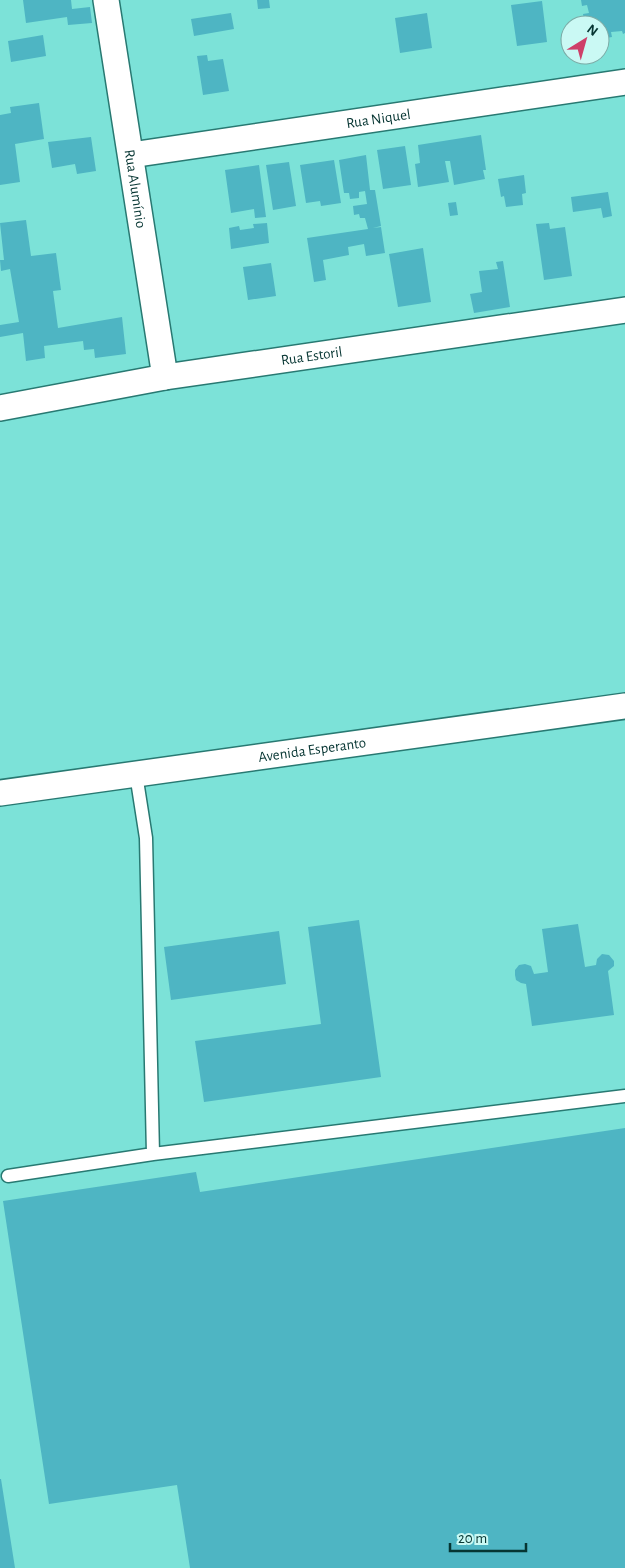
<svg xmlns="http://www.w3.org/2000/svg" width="625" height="1568" viewBox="0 0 625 1568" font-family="'Alegreya Sans',sans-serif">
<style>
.building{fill:#4eb5c3}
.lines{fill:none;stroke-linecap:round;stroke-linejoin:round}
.lane-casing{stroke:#287972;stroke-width:15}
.street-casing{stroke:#287972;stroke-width:28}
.lane{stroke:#fff;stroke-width:12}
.street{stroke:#fff;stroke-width:25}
.labels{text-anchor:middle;stroke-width:5;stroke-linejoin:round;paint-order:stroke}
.street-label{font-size:15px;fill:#063532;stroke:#caf9f4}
</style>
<rect width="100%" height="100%" fill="#7ce2d8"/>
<path class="building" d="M23,0H71L72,9L90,7L92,23L68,25L67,17L26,23Z
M257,0H269L270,8L258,9Z
M581,0H625V33L623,34L622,31L611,32L612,37L600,39V25H585L583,14L589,13L587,5L582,6Z
M542,1L547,42L517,46L511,5Z
M231,13L234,29L194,36L191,19Z
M427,13L432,48L400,53L395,18Z
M43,35L46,56L11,62L8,41Z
M207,55L208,61L223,59L229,91L203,95L197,56Z
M39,103L44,139L15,144L20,182L0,185V115L11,113L10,107Z
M481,135L486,170H483L485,179L454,185L450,161H445L449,182L418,187L415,164L420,163L418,145Z
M91,137L96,171L77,174L75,164L52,168L48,142Z
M405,146L411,185L383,189L377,150Z
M366,155L370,190H375L381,226L373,228L381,227L385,253L366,256L364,244L348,247L349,255L323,260L326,280L314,282L307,238L368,229L365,218H360L359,214L354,215L353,206L367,204L365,191L359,192V198L350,199L349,193H344L339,160Z
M334,160L341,203L321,206L320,201L306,203L300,165Z
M289,162L296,206L273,210L266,165Z
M259,165L266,217L255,218L254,209L231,213L225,170Z
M524,175L526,193L522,194L523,205L506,207L504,196L501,197L498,179Z
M608,192L612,216L603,218L601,208L573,212L571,197Z
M456,202L458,215L450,216L448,203Z
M26,220L31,256L56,253L61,290L53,291L58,328L122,317L126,354L95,358L94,349L84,350L83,341L44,346L45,358L26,361L23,333L0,337V325L19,322L10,269L1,271L0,260H4L0,223Z
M267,223L269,243L231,249L229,228L239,226L240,230L254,228L253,224Z
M549,223L550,229L565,227L572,276L544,280L536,224Z
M423,248L431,302L398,307L389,254Z
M503,261L510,307L474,313L470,294L482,292L479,271L498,269L496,262Z
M271,263L276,296L248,300L243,267Z
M359,920L381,1077L204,1102L195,1041L321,1024L308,927Z
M578,924L585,967L596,965L597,959L602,954L609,955L614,961V966L608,971L614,1015L532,1026L526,984L521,983L516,980L515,975V970L519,965L525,964L531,966L534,974L548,972L542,929Z
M279,931L286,984L171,1000L164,947Z
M625,1128V1568H190L177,1485L49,1504L3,1201L196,1172L200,1192Z
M0,1479H1L15,1568H0Z"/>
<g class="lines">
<defs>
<path id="lane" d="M136,774L146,838L153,1154
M8,1176L153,1154L625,1096"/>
<g id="street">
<path id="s1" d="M106,0L165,377"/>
<path id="s2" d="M131,155L625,82"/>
<path id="s3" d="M0,408L165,377L625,310"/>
<path id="s4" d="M0,793L625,706"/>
</g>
</defs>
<use href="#lane" class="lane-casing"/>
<use href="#street" class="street-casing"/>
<use href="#lane" class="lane"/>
<use href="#street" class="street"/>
</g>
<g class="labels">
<g class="street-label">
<text dy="5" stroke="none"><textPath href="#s2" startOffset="250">Rua Niquel</textPath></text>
<text dy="5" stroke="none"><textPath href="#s1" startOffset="191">Rua Alumínio</textPath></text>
<text dy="5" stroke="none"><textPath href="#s3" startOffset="316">Rua Estoril</textPath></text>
<text dy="5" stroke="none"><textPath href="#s4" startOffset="315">Avenida Esperanto</textPath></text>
</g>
</g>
<g transform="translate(585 40) rotate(37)"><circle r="24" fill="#caf9f4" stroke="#7caba6"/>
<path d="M0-4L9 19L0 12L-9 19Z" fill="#ce3f69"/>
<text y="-8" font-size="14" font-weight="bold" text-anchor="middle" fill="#063532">N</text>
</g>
<path d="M450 1543v8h76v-8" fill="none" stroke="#063532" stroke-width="2.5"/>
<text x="458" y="1543" font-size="15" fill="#063532" stroke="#caf9f4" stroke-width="4" paint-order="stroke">20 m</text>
</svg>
